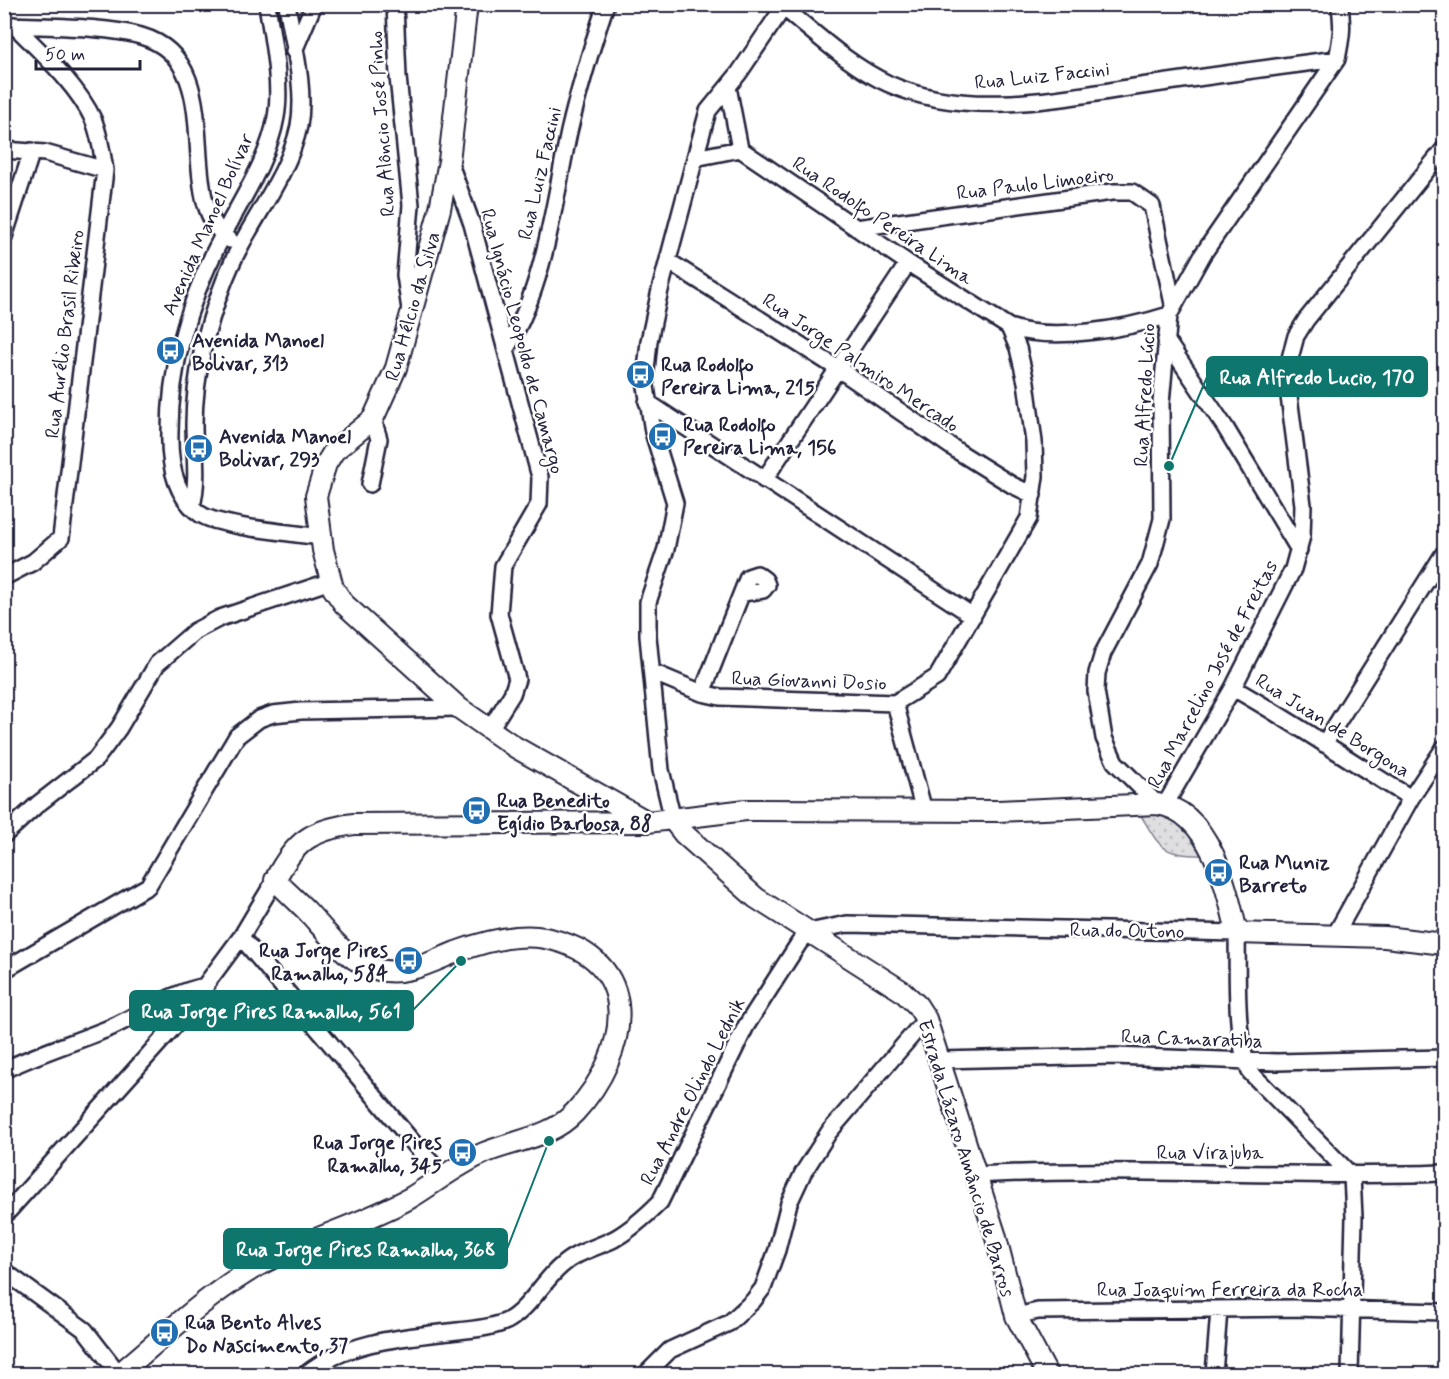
<svg xmlns="http://www.w3.org/2000/svg" width="1449" height="1379" viewBox="0 0 1449 1379" font-family="Mynerve,sans-serif">
<style>
.park{fill:url(#park-dots);stroke:#80808e;stroke-width:1.5}
.lines{fill:none;stroke-linecap:round;stroke-linejoin:round}
.minor-casing{stroke:#22223b;stroke-width:20}
.tertiary-casing{stroke:#22223b;stroke-width:24}
.minor{stroke:#fff;stroke-width:15}
.tertiary{stroke:#fff;stroke-width:20}
.labels{text-anchor:middle;stroke-width:5;stroke-linejoin:round;paint-order:stroke}
.street-label{font-size:20px;fill:#22223b;stroke:#fff}
.poi-label{font-size:20px;font-weight:bold;fill:#22223b;stroke:#fff;text-anchor:start}
.leader{fill:none;stroke:#0f766e;stroke-width:2}
.callout-dot{fill:#0f766e;stroke:#fff;stroke-width:2}
.callout{fill:#0f766e;stroke:#0f766e;stroke-width:2}
.callout-label{font-size:21px;text-anchor:middle;font-weight:bold;fill:#fff}
</style>
<defs>
<pattern id="park-dots" width="8" height="8" patternUnits="userSpaceOnUse" patternTransform="scale(1.5)"><rect width="8" height="8" fill="#dfdfe2"/><path d="M2 2h.1M6 6h.1" fill="none" stroke="#bfbfc3" stroke-width="1.8" stroke-linecap="round"/></pattern>
</defs>
<rect width="100%" height="100%" fill="#fff"/>
<filter id="ink" filterUnits="userSpaceOnUse"><feTurbulence type="fractalNoise" baseFrequency=".0167" numOctaves="2"/><feDisplacementMap in="SourceGraphic" scale="12" xChannelSelector="R" yChannelSelector="G"/><feConvolveMatrix kernelMatrix="1 2 1 2 8 2 1 2 1" color-interpolation-filters="sRGB"/></filter>
<g filter="url(#ink)">
<path class="park" d="M1138,811C1168,811 1190,829 1201,855C1157,855 1159,843 1138,811Z"/>
<g class="lines">
<defs>
<path id="minor" d="M267,4C272,38 282,84 276,117C269,159 241,200 222,237C189,299 170,362 170,432C169,462 174,495 200,514C219,527 294,533 320,537
M395,4L398,77L411,205L405,275L410,310
M779,4C813,31 849,66 889,84C970,120 1064,97 1148,85C1211,76 1274,67 1337,59
M10,25C48,27 105,26 141,36C234,63 169,200 230,240
M294,51L314,4
M728,87L740,149
M4,150L45,153L105,170
M695,158L708,111L739,73L783,8
M449,161L472,224L540,477L539,504L503,566L499,614L517,679L512,694L490,729
M856,228L1112,192H1132L1152,206L1173,304
M4,237L32,151
M668,261L837,368L959,452L1012,485L1033,495
M1009,327C1052,342 1126,329 1169,315
M1166,340L1225,427L1299,550
M507,347C545,286 554,202 569,132C579,89 592,46 606,4
M647,402L973,616
M764,480L908,263
M370,484L379,439L373,419
M192,506C199,478 194,452 194,424C194,400 198,372 203,348C212,313 224,276 241,245C261,207 290,169 299,126C306,88 293,43 287,4
M4,577L33,562L61,538L105,170C102,153 100,135 93,119C76,83 41,53 14,25
M652,672L702,693L720,697L895,703L924,811
M1233,688C1294,722 1351,762 1411,798
M702,693L748,577L757,574L765,580L767,585L763,590L743,593
M1324,744L1444,553
M1157,804L1115,762L1104,738L1096,691L1097,673L1103,653L1150,564L1162,519L1161,403L1169,315L1203,254L1337,59C1341,40 1344,23 1339,4
M1165,805L1233,688L1293,569L1302,536L1303,505L1286,373L1296,336L1306,320L1444,149
M673,820L661,770L648,636V602L666,549L675,503L653,432L645,380L649,341L660,290L695,158L740,149L908,263L1009,327L1018,348L1026,382L1034,442L1035,476L1029,518L937,677L895,703
M4,835L38,804L96,759L119,728L157,664L195,631L220,618L331,581
M1335,935L1411,798L1444,748
M241,937L421,1152L444,1176
M4,970L148,886L237,736L259,719L273,714L301,711L459,708
M939,1060L1114,1056L1277,1062L1444,1058
M4,1070C39,1053 76,1042 112,1027C142,1013 173,992 206,986
M976,1175C1132,1166 1289,1179 1444,1173
M4,1216L178,1022L241,937L275,880
M4,1271L85,1330L119,1374
M1016,1316L1038,1311L1294,1308L1444,1312
M306,1374C348,1340 406,1337 458,1331C474,1329 492,1328 507,1321C528,1310 543,1281 561,1266C576,1252 596,1248 614,1239C632,1229 646,1216 660,1202L746,1026L799,943L809,932L847,924L1237,933C1238,970 1234,1039 1250,1072L1352,1176L1354,1217L1350,1374
M646,1374L670,1350L729,1323L753,1301L763,1288L777,1250L789,1203L803,1173L829,1132L926,1019
M1214,1374L1219,1310"/>
<path id="tertiary" d="M467,4L449,161L440,209L396,368L373,419L334,451L326,464L316,496L323,550L333,588L344,604L459,708L515,747L646,821
M673,820L684,834L756,898L902,991L917,1005L926,1019L995,1234L1016,1316L1047,1374
M119,1374C166,1335 218,1284 273,1258C317,1236 367,1222 410,1198C435,1183 458,1164 484,1153C515,1140 551,1138 575,1112C630,1053 646,958 545,938C517,933 483,942 456,952C431,962 407,976 379,970C346,962 328,933 306,910C296,900 285,890 275,880C295,841 311,830 354,824L647,822L746,810L998,811L1157,804C1210,810 1228,891 1237,933L1385,937L1444,944"/>
</defs>
<use href="#minor" class="minor-casing"/>
<use href="#tertiary" class="tertiary-casing"/>
<use href="#minor" class="minor"/>
<use href="#tertiary" class="tertiary"/>
</g>
</g>
<defs>
<symbol id="bus-disc" viewBox="-11 -11 22 22"><circle r="9.5" fill="#1f6fb2" stroke="#fff"/><path d="M-5-6H5V4H4V6H2V4H-2V6H-4V4H-5ZM-3.5-4V0h7V-4ZM-3.5 1.2v1.5H-2V1.2ZM2 1.2v1.5H3.5V1.2Z" fill="#fff"/></symbol>
</defs>
<g fill-rule="evenodd">
<use href="#bus-disc" x="154" y="334" width="33" height="33"/>
<use href="#bus-disc" x="624" y="358" width="33" height="33"/>
<use href="#bus-disc" x="646" y="420" width="33" height="33"/>
<use href="#bus-disc" x="182" y="432" width="33" height="33"/>
<use href="#bus-disc" x="460" y="794" width="33" height="33"/>
<use href="#bus-disc" x="1202" y="856" width="33" height="33"/>
<use href="#bus-disc" x="392" y="944" width="33" height="33"/>
<use href="#bus-disc" x="446" y="1136" width="33" height="33"/>
<use href="#bus-disc" x="148" y="1316" width="33" height="33"/>
</g>
<g class="labels">
<g class="street-label">
<text transform="translate(1042 75) rotate(-6)" y="7">Rua Luiz Faccini</text>
<text transform="translate(381 124) rotate(-94)" y="7">Rua Alôncio José Pinho</text>
<text transform="translate(539 173) rotate(-77)" y="7">Rua Luiz Faccini</text>
<text transform="translate(1035 183) rotate(-7)" y="7">Rua Paulo Limoeiro</text>
<text transform="translate(883 220) rotate(34)" y="7">Rua Rodolfo Pereira Lima</text>
<text transform="translate(207 224) rotate(-66)" y="7">Avenida Manoel Bolívar</text>
<text transform="translate(412 306) rotate(-74)" y="7">Rua Hélcio da Silva</text>
<text transform="translate(64 334) rotate(-83)" y="7">Rua Aurélio Brasil Ribeiro</text>
<text transform="translate(523 341) rotate(75)" y="7">Rua Ignácio Leopoldo de Camargo</text>
<text transform="translate(861 362) rotate(34)" y="7">Rua Jorge Palmiro Mercado</text>
<text transform="translate(1144 395) rotate(-87)" y="7">Rua Alfredo Lúcio</text>
<text transform="translate(1212 674) rotate(-62)" y="7">Rua Marcelino José de Freitas</text>
<text transform="translate(809 680) rotate(2)" y="7">Rua Giovanni Dosio</text>
<text transform="translate(1333 725) rotate(32)" y="7">Rua Juan de Borgona</text>
<text transform="translate(1127 930) rotate(1)" y="7">Rua do Outono</text>
<text transform="translate(1192 1038) rotate(2)" y="7">Rua Camaratiba</text>
<text transform="translate(692 1091) rotate(-63)" y="7">Rua Andre Olindo Lednik</text>
<text x="1210" y="1159">Rua Virajuba</text>
<text transform="translate(967 1158) rotate(73)" y="7">Estrada Lázaro Amâncio de Barros</text>
<text x="1230" y="1296">Rua Joaquim Ferreira da Rocha</text>
</g>
<g class="poi-label">
<text x="192" y="347">Avenida Manoel<tspan x="192" dy="23">Bolivar, 313</tspan></text>
<text x="661" y="371">Rua Rodolfo<tspan x="661" dy="23">Pereira Lima, 215</tspan></text>
<text x="683" y="431">Rua Rodolfo<tspan x="683" dy="23">Pereira Lima, 156</tspan></text>
<text x="219" y="443">Avenida Manoel<tspan x="219" dy="23">Bolivar, 293</tspan></text>
<text x="497" y="807">Rua Benedito<tspan x="497" dy="23">Egídio Barbosa, 88</tspan></text>
<text x="1239" y="869">Rua Muniz<tspan x="1239" dy="23">Barreto</tspan></text>
<text x="388" y="957" text-anchor="end">Rua Jorge Pires<tspan x="388" dy="23">Ramalho, 584</tspan></text>
<text x="442" y="1149" text-anchor="end">Rua Jorge Pires<tspan x="442" dy="23">Ramalho, 345</tspan></text>
<text x="185" y="1329">Rua Bento Alves<tspan x="185" dy="23">Do Nascimento, 37</tspan></text>
</g>
</g>
<path class="leader" d="M1169 466L1207 377M461 961L413 1010M549 1141L507 1249"/>
<g class="callout-dot">
<circle cx="1169" cy="466" r="6"/>
<circle cx="461" cy="961" r="6"/>
<circle cx="549" cy="1141" r="6"/>
</g>
<g class="callout">
<rect x="1207" y="357" width="220" height="39" rx="6"/>
<rect x="130" y="991" width="283" height="39" rx="6"/>
<rect x="224" y="1229" width="283" height="39" rx="6"/>
</g>
<g class="callout-label">
<text x="1317" y="384">Rua Alfredo Lucio, 170</text>
<text x="271" y="1018">Rua Jorge Pires Ramalho, 561</text>
<text x="366" y="1256">Rua Jorge Pires Ramalho, 368</text>
</g>
<rect width="1449" height="1379" fill="none" stroke="#fff" stroke-width="24"/>
<rect x="12" y="12" width="1425" height="1355" fill="none" stroke="#22223b" stroke-width="2" filter="url(#ink)"/>
<path d="M36 60v9h104v-9" fill="none" stroke="#22223b" stroke-width="3"/>
<text x="45" y="60" font-size="18" fill="#22223b" stroke="#ffffff" stroke-width="4.5" paint-order="stroke">50 m</text>
</svg>
